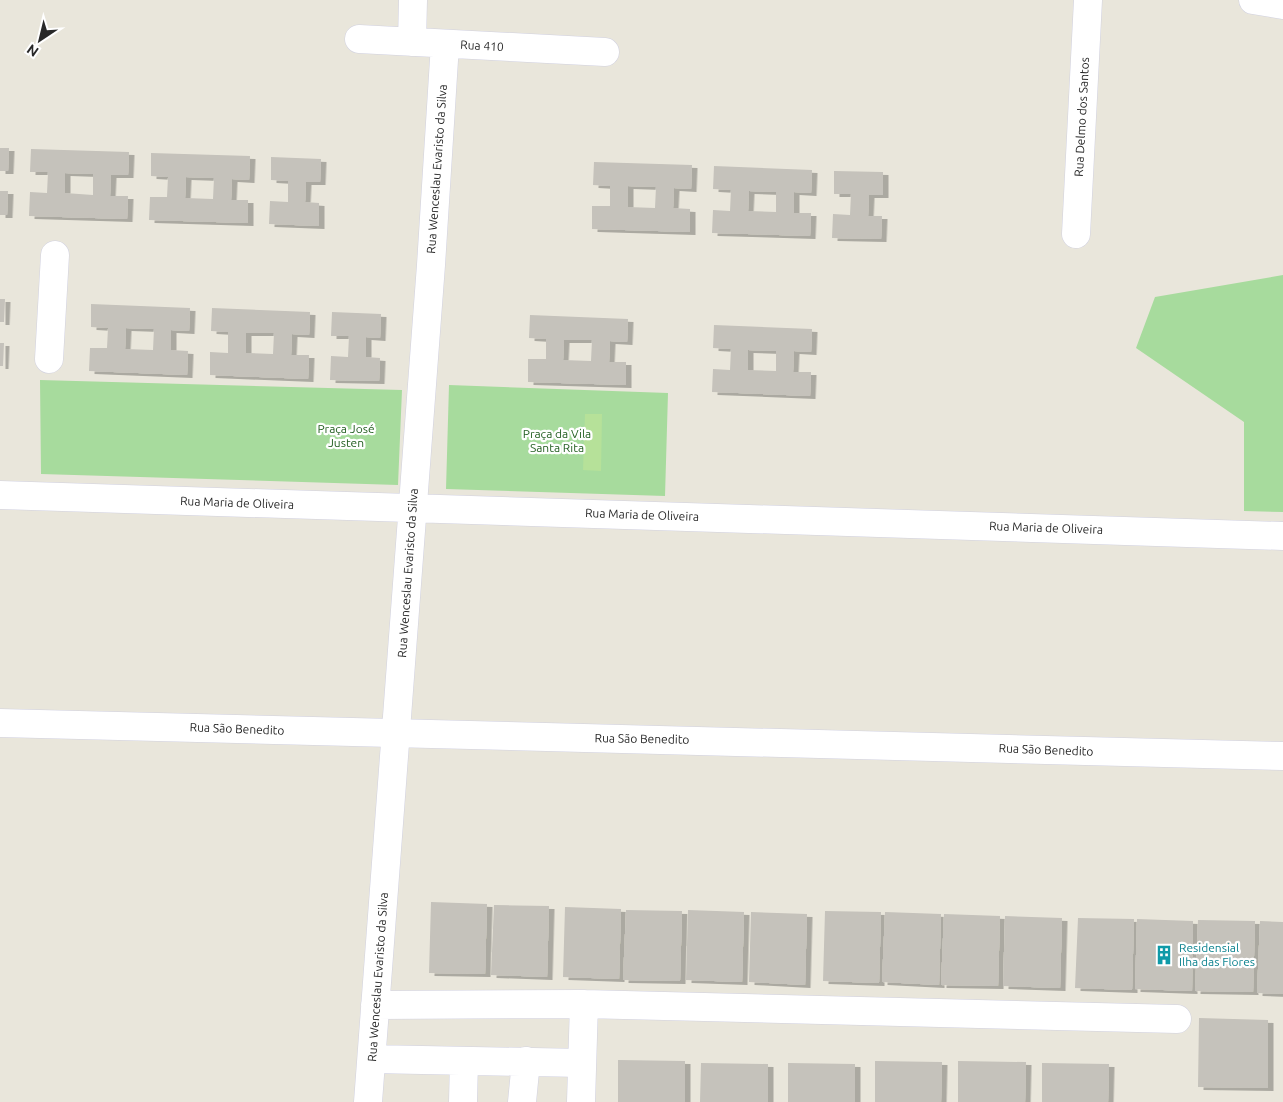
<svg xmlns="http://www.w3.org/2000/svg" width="1283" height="1102" viewBox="0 0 1283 1102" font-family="Ubuntu,sans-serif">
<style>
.green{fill:#a7db9d}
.pitch{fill:#b6e199}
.building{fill:#c5c2bb;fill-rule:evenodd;filter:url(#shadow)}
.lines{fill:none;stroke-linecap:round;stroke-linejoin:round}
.minor-casing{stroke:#d1d1e0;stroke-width:29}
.minor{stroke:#fff;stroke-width:28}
.labels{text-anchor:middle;stroke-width:4.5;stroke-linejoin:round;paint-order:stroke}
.street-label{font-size:12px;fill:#282828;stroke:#fff}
.park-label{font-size:12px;fill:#225e20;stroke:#fff}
.culture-label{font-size:12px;fill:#0d838f;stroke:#fff;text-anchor:start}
</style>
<defs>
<filter id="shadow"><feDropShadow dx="5.5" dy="3" stdDeviation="0" flood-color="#0004"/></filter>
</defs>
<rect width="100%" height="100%" fill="#e9e6db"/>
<path class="green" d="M1283,275V512L1244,511V422L1136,348L1155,297Z
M40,380L402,390L398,485L41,474Z
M449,385L668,393L665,496L446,489Z"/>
<path class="pitch" d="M585,414H602L601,471L583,470Z"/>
<path class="building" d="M0,148H9L8,171H0Z
M31,149L129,152L128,175H111L110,196H128L127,219L29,216L30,192L47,193L48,172H30ZM65,173L93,174V195L65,193Z
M151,153L250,156L249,180L232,179L231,200H248V223L149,220L150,197H167L168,177L151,176ZM186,177L214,178L213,199L185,198Z
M271,157L321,159L320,182H306L305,202L319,203V226L269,224L270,201L288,202V181L271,180Z
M594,162L692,165L691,189L674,188L673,208L690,209V232L592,229V206H610V186L593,185ZM628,186L656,187L655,208L628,207Z
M714,166L812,170L811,193L794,192V213H811L810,236L712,233L713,210L730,211L731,190L713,189ZM749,191L776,192V212L748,211Z
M834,171L883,172V195H869L868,216H882L881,239L832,238L833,214L850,215L851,194H834Z
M0,191H8L7,215H0Z
M0,299H5L4,322H0Z
M91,304L190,308L189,331L171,330V350L188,351L187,375L89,371L90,348H107L108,328L91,327ZM126,328L154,329L153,350L125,349Z
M212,308L310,312L309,335L292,334L291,355H309L308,379L210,375V352L228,353V332L211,331ZM246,333H274L273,354L246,353Z
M332,312L381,314L380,338L366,337V357L380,358L379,381L330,380L331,356L348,357L349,336H331Z
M530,315L628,319L627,342L610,341L609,362H626V385L528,382V359H546V339L529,338ZM564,340H592L591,361L563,360Z
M714,325L812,329L811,352L794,351L793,372H811L810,396L712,392L713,369L730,370L731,349L713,348ZM748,350L776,351V371L748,370Z
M0,343H4L3,366H0Z
M431,902L487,904L485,974L429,973Z
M494,905L549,906L547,977L491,975Z
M565,907L621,909L619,979L563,977Z
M626,910L682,911L680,981L623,980Z
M688,910L744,912L742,982L686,980Z
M825,911L881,912L879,983L823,981Z
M751,912L807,914L805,985L749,982Z
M885,912L941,914L939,985L882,982Z
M944,914L1000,916L998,986L941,985Z
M1005,916L1062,918L1060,988L1003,986Z
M1078,918L1134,919L1132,990L1075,988Z
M1137,919L1193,921L1192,991L1135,989Z
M1198,920L1255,921L1253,992L1195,991Z
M1260,921L1283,922V994L1257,993Z
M1199,1018L1268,1020V1088L1198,1087Z
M618,1060L685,1061V1102H618Z
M875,1061L942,1062L941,1102H875Z
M958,1061L1026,1062L1025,1102H958Z
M701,1063L768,1064V1102H700Z
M788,1063L855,1064V1102H788Z
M1042,1063L1109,1064L1108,1102H1042Z"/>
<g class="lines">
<defs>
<path id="minor" d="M1253,0L1283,5
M359,39L605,52
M412,42L413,0
M1076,234L1088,0
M49,359L55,255
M0,495L1283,536
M0,723L1283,756
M375,1005L584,1004L1177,1019
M372,1059L582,1063
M368,1102L431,265L445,44
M463,1102L464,1061
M522,1102L526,1061
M581,1102L584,1004"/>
</defs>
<use href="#minor" class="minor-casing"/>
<use href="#minor" class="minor"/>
</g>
<defs>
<symbol id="building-bare" viewBox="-9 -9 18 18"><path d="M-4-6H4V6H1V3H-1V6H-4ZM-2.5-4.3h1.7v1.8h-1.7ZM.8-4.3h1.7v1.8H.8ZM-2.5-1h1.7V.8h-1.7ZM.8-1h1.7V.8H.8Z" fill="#0f9aa8" stroke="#fff" stroke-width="2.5" paint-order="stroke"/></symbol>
</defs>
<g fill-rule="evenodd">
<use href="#building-bare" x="1150" y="941" width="28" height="28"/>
</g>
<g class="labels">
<g class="street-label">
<text transform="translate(482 46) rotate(3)" y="4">Rua 410</text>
<text transform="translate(1082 117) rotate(-87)" y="4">Rua Delmo dos Santos</text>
<text transform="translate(437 169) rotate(-86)" y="4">Rua Wenceslau Evaristo da Silva</text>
<text transform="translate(237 503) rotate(2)" y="4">Rua Maria de Oliveira</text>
<text transform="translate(642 515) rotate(2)" y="4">Rua Maria de Oliveira</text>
<text transform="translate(1046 528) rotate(2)" y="4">Rua Maria de Oliveira</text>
<text transform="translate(408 573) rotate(-86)" y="4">Rua Wenceslau Evaristo da Silva</text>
<text transform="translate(237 729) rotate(2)" y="4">Rua São Benedito</text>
<text transform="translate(642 739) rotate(1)" y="4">Rua São Benedito</text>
<text transform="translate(1046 750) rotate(2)" y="4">Rua São Benedito</text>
<text transform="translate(378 977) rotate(-86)" y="4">Rua Wenceslau Evaristo da Silva</text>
</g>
<g class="park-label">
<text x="346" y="433">Praça José<tspan x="346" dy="14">Justen</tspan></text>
<text x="557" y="438">Praça da Vila<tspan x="557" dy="14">Santa Rita</tspan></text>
</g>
<g class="culture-label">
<text x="1179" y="952">Residensial<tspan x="1179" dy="14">Ilha das Flores</tspan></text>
</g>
</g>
<g transform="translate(40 40) rotate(215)" stroke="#ffffff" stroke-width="4" paint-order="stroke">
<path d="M0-4L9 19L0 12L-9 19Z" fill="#282828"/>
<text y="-8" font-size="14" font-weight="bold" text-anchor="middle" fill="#282828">N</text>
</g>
</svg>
